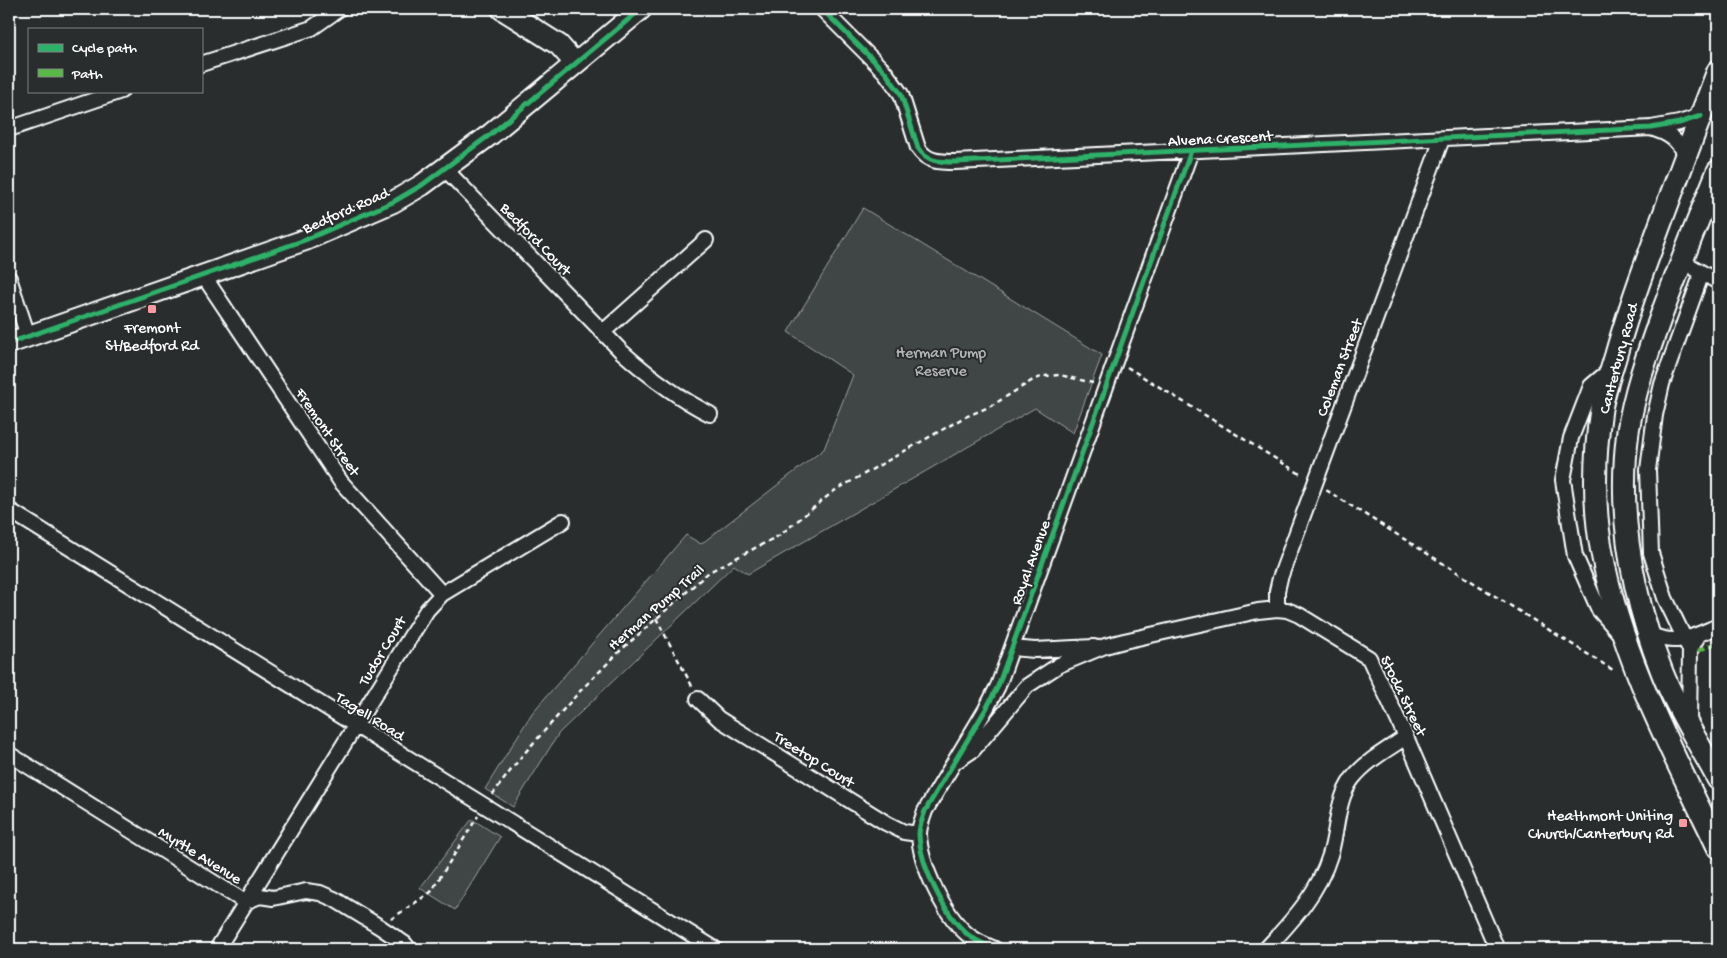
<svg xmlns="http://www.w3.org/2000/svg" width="1727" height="958" viewBox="0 0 1727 958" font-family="'Gochi Hand',sans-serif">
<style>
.green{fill:#414445;stroke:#a0a2a2}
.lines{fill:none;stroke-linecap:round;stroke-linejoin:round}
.street-casing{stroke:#fff;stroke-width:18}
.secondary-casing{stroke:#fff;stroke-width:24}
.primary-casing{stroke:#fff;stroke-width:25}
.path{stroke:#fff;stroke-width:2.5;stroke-dasharray:5 4;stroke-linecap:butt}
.street{stroke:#2a2d2e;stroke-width:14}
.secondary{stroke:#2a2d2e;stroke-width:20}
.primary{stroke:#2a2d2e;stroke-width:21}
.quiet{stroke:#58b947;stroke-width:4;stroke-dasharray:8 4;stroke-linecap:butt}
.cycleway-casing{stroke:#2a2d2e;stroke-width:8}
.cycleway{stroke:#2db169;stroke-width:5}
.poi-dot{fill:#ff9aa2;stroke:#2a2d2e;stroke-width:2}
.labels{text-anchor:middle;stroke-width:4;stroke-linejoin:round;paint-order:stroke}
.street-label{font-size:16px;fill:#fff;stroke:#2a2d2e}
.poi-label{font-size:16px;fill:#fff;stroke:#2a2d2e}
.park-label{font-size:16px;fill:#b3b4b5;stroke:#2a2d2e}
</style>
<rect width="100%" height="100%" fill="#2a2d2e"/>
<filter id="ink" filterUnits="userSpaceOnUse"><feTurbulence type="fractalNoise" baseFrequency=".02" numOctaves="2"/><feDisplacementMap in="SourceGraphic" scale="10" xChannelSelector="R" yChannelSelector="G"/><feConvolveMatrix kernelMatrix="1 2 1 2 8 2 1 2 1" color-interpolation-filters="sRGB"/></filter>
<g filter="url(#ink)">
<path class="green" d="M863,208L1102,355L1073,433L1035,408L748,574L734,565L559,733L513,807L485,789L532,713L686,535L701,544L824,449L853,375L788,332Z
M472,819L500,837L455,910L420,888Z"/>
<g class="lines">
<defs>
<path id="street" d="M822,9L885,72L901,94L918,148C927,162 939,162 955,162L1651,128L1679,123L1701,116
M201,64L312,28L339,9
M1651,128C1668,133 1680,140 1685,158
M9,129L121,91
M445,169L622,352C649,376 678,398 710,414
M1682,261L1718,282
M203,275L341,482L442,594
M9,278L28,336
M603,332L706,240
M1610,370L1591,386L1571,438L1563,480L1575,556L1599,610L1620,634
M9,510L715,949
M1277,609V591L1280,578L1442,139
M1649,634C1677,647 1692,637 1718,626
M1012,648L1035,650L1094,647
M1690,650L1665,598L1651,553L1648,470L1655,415L1662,384L1702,273
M698,699L719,719L886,823L904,832L919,834
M1689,724L1690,650L1699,634
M9,754L245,902L260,896L273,898L306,891L320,893L334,899L380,927L405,944L409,949
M958,760L973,750L1027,686L1059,665L1105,646L1124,641L1258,611L1277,609L1287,610L1299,615L1369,658L1406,737L1497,949
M217,949L427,610L442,594L563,521
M995,949C985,945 975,941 967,934C944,914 920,865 919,834C919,826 923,818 925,811L986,709L998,686L1191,151
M1266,949C1292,921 1319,892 1330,855C1338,830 1336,801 1352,779C1366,761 1388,749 1406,737"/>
<path id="secondary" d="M502,9L559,45L575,63
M9,343L305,240L393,202L422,185L491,134L641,9"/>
<path id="primary" d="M1718,71C1695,131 1672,191 1650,252C1637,287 1625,322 1615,358C1610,374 1604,392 1601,409C1594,457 1593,506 1602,553C1620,655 1674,755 1718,847
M1718,171C1698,220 1678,269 1660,319C1647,355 1634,393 1628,431C1617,514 1632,595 1662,672C1677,710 1699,743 1718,779"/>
</defs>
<use href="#street" class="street-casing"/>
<use href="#secondary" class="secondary-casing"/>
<use href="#primary" class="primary-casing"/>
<path class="path" d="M1127,367L1302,475
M1326,490L1613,670
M656,618L692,686
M492,795L521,757L581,690L621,650L709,572L780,535L834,491L963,418L991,406L1033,380L1044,376L1060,375L1093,383
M391,919L431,892L478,816"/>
<use href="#street" class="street"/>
<use href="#secondary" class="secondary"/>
<use href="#primary" class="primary"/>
<path class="quiet" d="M1698,651L1718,642"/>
<defs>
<path id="cycleway" d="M822,9L885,72L901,94L918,148C927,162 939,162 955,162L1651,128L1679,123L1701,116
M9,343L305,240L393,202L422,185L491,134L641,9
M995,949C985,945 975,941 967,934C944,914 920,865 919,834C919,826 923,818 925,811L986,709L998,686L1191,151"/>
</defs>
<use href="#cycleway" class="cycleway-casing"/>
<use href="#cycleway" class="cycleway"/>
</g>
</g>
<g class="poi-dot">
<rect x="147" y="304" width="10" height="10" rx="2.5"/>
<rect x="1678" y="818" width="10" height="10" rx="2.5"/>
</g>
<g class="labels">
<g class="street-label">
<text transform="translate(1220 137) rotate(-3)" y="6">Alvena Crescent</text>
<text transform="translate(345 209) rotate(-24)" y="6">Bedford Road</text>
<text transform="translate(537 238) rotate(46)" y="6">Bedford Court</text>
<text transform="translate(1617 358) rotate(-75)" y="6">Canterbury Road</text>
<text transform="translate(1338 367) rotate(-69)" y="6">Coleman Street</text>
<text transform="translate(329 431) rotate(56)" y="6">Fremont Street</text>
<text transform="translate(1029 562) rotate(-70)" y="6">Royal Avenue</text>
<text transform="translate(655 606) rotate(-41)" y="6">Herman Pump Trail</text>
<text transform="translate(381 650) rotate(-59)" y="6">Tudor Court</text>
<text transform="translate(1405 695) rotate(64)" y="6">Stoda Street</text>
<text transform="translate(371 715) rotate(32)" y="6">Tagell Road</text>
<text transform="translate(815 758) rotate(32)" y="6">Treetop Court</text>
<text transform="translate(201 854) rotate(32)" y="6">Myrtle Avenue</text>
</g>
<g class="poi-label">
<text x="152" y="332">Fremont<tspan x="152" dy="18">St/Bedford Rd</tspan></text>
<text x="1673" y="820" text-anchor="end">Heathmont Uniting<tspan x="1673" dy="18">Church/Canterbury Rd</tspan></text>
</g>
<g class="park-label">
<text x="941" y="357">Herman Pump<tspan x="941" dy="18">Reserve</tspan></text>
</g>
</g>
<rect width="1727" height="958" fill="none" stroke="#2a2d2e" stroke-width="30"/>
<rect x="15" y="15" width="1697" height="928" fill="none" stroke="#fff" stroke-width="2" filter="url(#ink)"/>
<rect x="28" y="28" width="175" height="65" fill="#2a2d2e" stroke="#7f8182"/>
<rect x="38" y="44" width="25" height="8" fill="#2db169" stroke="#7f8182"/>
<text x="72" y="52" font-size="15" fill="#ffffff">Cycle path</text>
<rect x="38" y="69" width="25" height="8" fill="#58b947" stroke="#7f8182"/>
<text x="72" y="78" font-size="15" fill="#ffffff">Path</text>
</svg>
